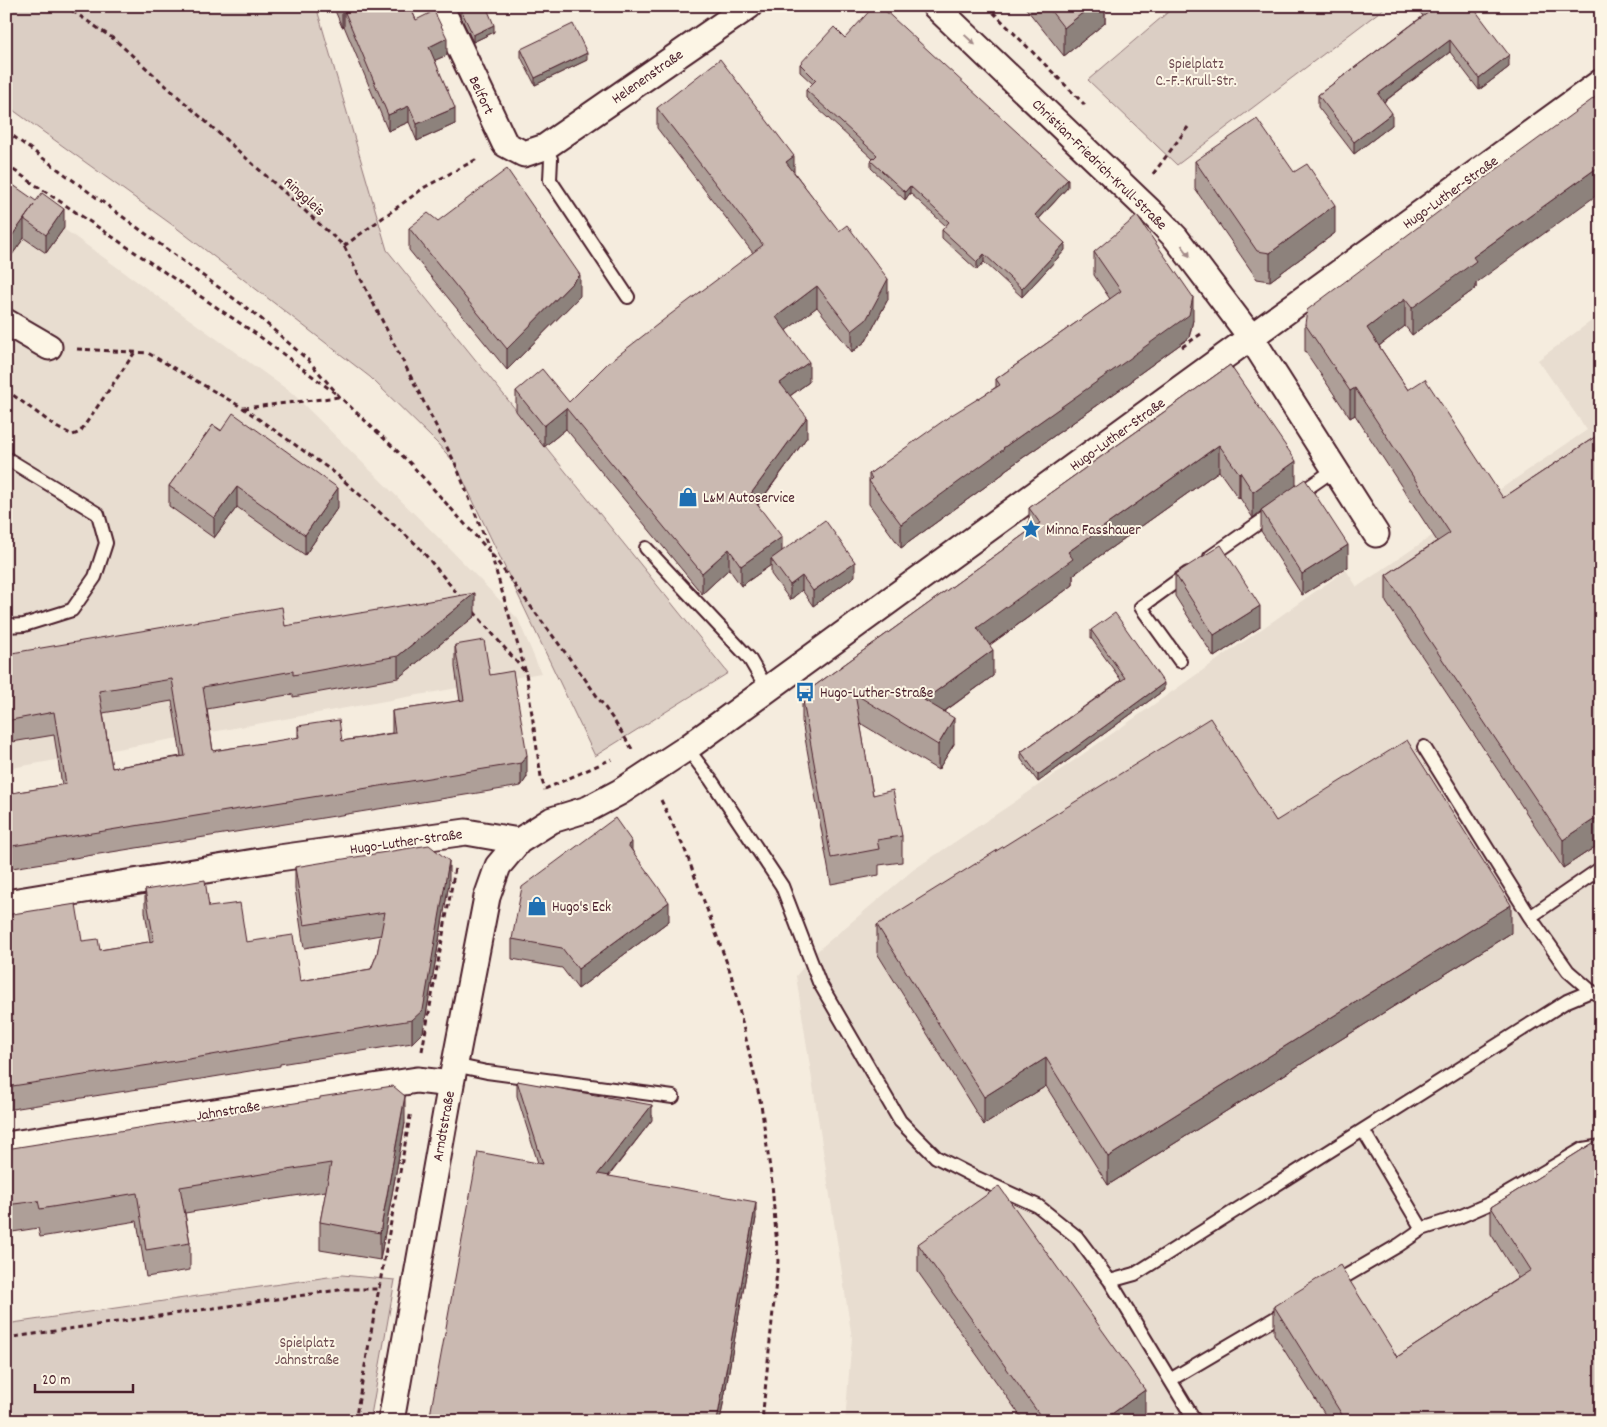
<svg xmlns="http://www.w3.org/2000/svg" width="1607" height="1427" viewBox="0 0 1607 1427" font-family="Dekko,sans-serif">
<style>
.built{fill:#e8ddd0}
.green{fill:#dbcec4;stroke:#927678}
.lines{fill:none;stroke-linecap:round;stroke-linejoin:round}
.lane-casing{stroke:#4a1f2b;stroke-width:16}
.street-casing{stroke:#4a1f2b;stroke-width:29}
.path{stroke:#4a1f2b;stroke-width:3;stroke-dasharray:5 4;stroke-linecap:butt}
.lane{stroke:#fcf5e5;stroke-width:12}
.street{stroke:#fcf5e5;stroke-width:25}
.wall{fill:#ae9f98;stroke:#4a1f2b;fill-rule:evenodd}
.shaded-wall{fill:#8d827c;stroke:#4a1f2b}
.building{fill:#cab9b1;stroke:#4a1f2b;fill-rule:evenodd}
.oneway{fill:#a38a88}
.labels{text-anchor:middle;stroke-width:4;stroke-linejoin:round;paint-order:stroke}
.park-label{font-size:15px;fill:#6e4b51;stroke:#fcf5e5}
.street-label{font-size:15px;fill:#4a1f2b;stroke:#fcf5e5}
.poi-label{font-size:15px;fill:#4a1f2b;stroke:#fcf5e5;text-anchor:start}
</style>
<rect width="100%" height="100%" fill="#f5ecde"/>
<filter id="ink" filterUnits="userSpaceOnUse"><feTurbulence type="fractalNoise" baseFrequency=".02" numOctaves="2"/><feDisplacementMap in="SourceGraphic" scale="10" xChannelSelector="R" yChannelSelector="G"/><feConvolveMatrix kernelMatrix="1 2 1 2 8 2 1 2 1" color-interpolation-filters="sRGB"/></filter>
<g filter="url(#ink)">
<path class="built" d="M6,190L64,229L292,393L449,548L518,619L541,673L6,769Z
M1601,314V1421H845L852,1338L796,976L816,952L913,870L1016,801L1346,570L1357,587L1587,430L1538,360Z"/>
<path class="green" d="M6,6H316L387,250L728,673L595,756L455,463L437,443L370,377L178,229L6,105Z
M1175,6H1387L1177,165L1088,80Z
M342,1275L395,1280L370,1421H6V1324Z"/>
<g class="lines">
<defs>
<path id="lane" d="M545,147L551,159L550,180L628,297
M6,458L98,514L106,543L95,577L72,610L24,625L6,626
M1296,496L1335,469
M646,548L749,658L767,689
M1210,557L1276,511
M1180,661L1141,607L1188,573
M1424,747L1530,917L1568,971L1591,991
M687,748L711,780L782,886L819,982L900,1121L936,1157L977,1178L1038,1206L1077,1237L1110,1281L1195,1421
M1530,917L1601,868
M454,1065L487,1072L673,1097
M1422,1229L1459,1217L1491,1203L1583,1149L1601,1146
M1110,1281L1135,1274L1567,1001L1591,991L1601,996
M1334,1283L1399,1245L1422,1229L1363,1130
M1170,1380L1289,1310"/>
<path id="street" d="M440,6L505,144L524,154L545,147L749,6
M935,6L1155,216L1176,238L1250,336L1376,534
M6,322L49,347
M6,903L279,858L466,832L519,841
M6,1145L417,1080L451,1084
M391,1421L451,1084L487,897L498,866L519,841L552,820L588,809L620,792L687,748L1601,82"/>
</defs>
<use href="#lane" class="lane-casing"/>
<use href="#street" class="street-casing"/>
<path class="path" d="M65,6L114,39L344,246L455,463L489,548
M987,6L1085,105
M6,131L259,317L308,360L340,397L410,463L490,552L585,679L615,722L632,749
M6,165L259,336L335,393
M1153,174L1188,127
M344,246L425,187L479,158
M1182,347L1201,334
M77,349L148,353L243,408L335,473L418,546L461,598
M6,390L58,428L73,435L80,432L135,352
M244,408L339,397
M491,554L526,673
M474,612L526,673L541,777L545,790
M545,789L612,759
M661,800L685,850L731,974L761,1104L772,1183L778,1261L762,1421
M422,1051L455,868
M6,1338L346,1289H379
M355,1421L411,1111"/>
<use href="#lane" class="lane"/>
<use href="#street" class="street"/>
</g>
<path class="wall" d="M333,6H410L416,20L447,55L435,60L455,124L417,141L409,122L388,131L344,26L342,27Z
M1024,6H1105V23L1064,56Z
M1415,6H1472L1509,67L1479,90L1450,52L1384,102L1392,125L1354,154L1318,107V95L1423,16Z
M460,8L494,32L473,42L460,15Z
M845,38L1068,187L1039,219L1065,250L1022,297L984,262L977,270L942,238V230L946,226L910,193L905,200L871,168V161L873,159L806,98V90L813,84L800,72V64Z
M521,49L587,60L535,85L521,57Z
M1601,93L1476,283V288L1412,335L1405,326L1379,346L1408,390L1503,498L1601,433V843L1563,868L1386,602V575L1437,541L1355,415L1350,418L1305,351V324Z
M657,108L794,172L888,299L866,341L852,352L817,307L786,330L809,382L790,396L807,437L758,505L782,551L855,576L813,606L802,590L790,600L771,574V565L741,586L729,569L702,594L566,429L544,447L516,411V391L569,402L753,253L657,128Z
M1195,161L1335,233L1270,281L1257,279L1195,189Z
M6,180L64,228L46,253L24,238L9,259L6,257Z
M438,221L580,296L507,370L409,250V228Z
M1094,252L1193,320L1189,338L1132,379V381L1004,471V473L901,548L869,504V474L996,387V379L1110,299L1094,275Z
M1230,365L1296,485L1348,567L1302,595L1261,531V511L1253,518L1240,498L1239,499L1219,471L1073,575V585L990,645L993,676L944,712L954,744L938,770L860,723L873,795L902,836V862L879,865V875L831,884L802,721V695L1029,531V508Z
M213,425L338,507L305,555L237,507L214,538L169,506V486Z
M1175,574L1260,627L1214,657L1175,596Z
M475,616L398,678L293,697V694L207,709L213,751L298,738V726L342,741L392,733V711L460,701L455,667V645L490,675L527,777L521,786L6,869V794L62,785L54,735L6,743V654L285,626ZM172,701L181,756L112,768L103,713Z
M1091,630L1164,690L1038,782L1021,759V752L1121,680L1091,638Z
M1276,821L1511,933L1108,1185L1046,1086L984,1125L877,953V925Z
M632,850L669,921L578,989L562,968L512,959V939Z
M295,867L449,883L423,1032L412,1043L280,1064V1066L189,1081L6,1110V915L82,941L100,950L150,942L145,912V890L209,907L246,942L300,981L371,969L377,954L381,935L304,948L295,889Z
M517,1081L652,1120L609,1176L756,1218L720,1421H429L538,1163L517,1096Z
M405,1123L380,1260L320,1250V1222L326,1191L185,1213L190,1243V1270L146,1277L137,1221L40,1237L38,1228L6,1233V1149Z
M1601,1138V1421H1329L1274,1334V1306L1397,1357L1518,1278L1491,1234V1207Z
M918,1244L1145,1418L1141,1421H1024L918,1272Z"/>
<path class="shaded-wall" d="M1091,6H1105V23L1064,56V28Z
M342,10H344V26L342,27Z
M494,25V32L473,42V35Z
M447,38V55L429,63V47Z
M1450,40V52L1378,106V94Z
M587,53V60L535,85V78Z
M1509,55V67L1479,90V78Z
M409,106V122L388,131V115Z
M455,108V124L417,141V124Z
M1392,113V125L1354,154V142Z
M794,156V176L786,162Z
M1601,165V192L1476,283V288L1412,335V308L1473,257Z
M1068,179V187L1035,223V215Z
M910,186V193L905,200V192Z
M34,205L24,219V238L9,259V240Z
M1335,205V233L1270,281V253Z
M64,209V228L46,253V235Z
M1065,243V250L1022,297V289Z
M984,254V262L977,270V262Z
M580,275V296L507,370V349Z
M888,279V299L866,341L852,352V331Z
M817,286V307L776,338V317Z
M1193,297V320L1189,338L1132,379V381L1004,471V473L901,548V524L1003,448L1132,356Z
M1405,299V326L1367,355V328Z
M809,362V382L780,403V383Z
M1355,388V415L1350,418V391Z
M566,408V429L544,447V426Z
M807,417V437L750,515V495Z
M1219,445V471L1073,575V585L977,654V628L1068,552Z
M1296,461V487L1261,510V511L1253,518V492Z
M1240,472V498L1239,499V473Z
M237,487V507L214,538V518Z
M338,488V507L305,555V535Z
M782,537V558L771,559V565L741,586V566Z
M1348,545V567L1302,595V574Z
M729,549V569L702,594V573Z
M855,562V576L813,606V591Z
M802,576V590L790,600V585Z
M475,593V616L398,678V656Z
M1260,606V627L1214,657V635Z
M993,650V676L924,726V700Z
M1164,683V690L1038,782V775Z
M954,718V744L938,770V745Z
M527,755V777L521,786V763Z
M1601,815V843L1563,868V840Z
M632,842V861L628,845Z
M449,861V883L423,1032L412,1043V1020Z
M669,902V921L578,989V969Z
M1511,905V933L1108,1185V1157Z
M1046,1058V1086L984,1125V1097Z
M405,1096V1123L380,1260V1233Z
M652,1105V1120L598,1189V1174Z
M756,1202V1218L720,1421H717Z
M1145,1390V1418L1141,1421H1102Z"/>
<path class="building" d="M340,6H410L416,20L434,11L447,38L429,47L455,108L417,124L409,106L388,115L344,10H342Z
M463,6H486L494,25L473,35L460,8Z
M874,6H880L1068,179L1035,215L1065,243L1022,289L984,254L977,262L942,230L949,222L910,186L905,192L871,161L877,155L806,90L816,80L800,64L834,27L845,38Z
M1047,6H1091L1064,28Z
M1425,6H1472L1509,55L1479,78L1450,40L1378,94L1392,113L1354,142L1318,95L1429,12Z
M573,24L587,53L535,78L521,49Z
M720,59L794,156L786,162L839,231L847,225L888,279L866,320L852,331L817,286L776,317L809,362L780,383L807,417L750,495L782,537L741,566L729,549L702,573L566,408L544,426L516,391L542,369L569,402L607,364L671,314L763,245L657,108Z
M1601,93V165L1473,257L1476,261L1412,308L1405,299L1367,328L1408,390L1425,379L1503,498L1601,433V815L1563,840L1386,575L1450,533L1355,388L1350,391L1305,324L1307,310L1453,201Z
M1257,119L1294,172L1307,164L1335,205L1270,253L1257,251L1195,161Z
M507,169L580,275L507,349L409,228L428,213L438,221Z
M6,180L36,201L42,193L64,209L46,235L24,219L34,205L9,240L6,238Z
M1137,216L1193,297L1189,315L1132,356V357L1003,448L1004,449L901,524L869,481L872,478L869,474L950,416L1000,385L996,379L1121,291L1094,252Z
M1230,365L1296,461L1253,492L1240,472L1239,473L1219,445L1068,552L1073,559L977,628L993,650L924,700L954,718L938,745L855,694L873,795L893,790L902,836L877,840L879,849L831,858L802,695L1040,523L1029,508Z
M233,413L338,488L305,535L237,487L214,518L169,486L213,425L221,431Z
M1305,479L1348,545L1302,574L1261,510Z
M825,520L855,562L813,591L802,576L790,585L771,559Z
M1221,545L1260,606L1214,635L1175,574Z
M475,593L398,656L293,675V671L203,687L213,751L300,737L298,726L339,720L342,741L395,733L392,711L464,700L455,645L484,640L490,675L513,671L527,755L521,763L6,847V794L66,784L54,712L6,721V654L282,607L285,626ZM172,679L185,756L112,768L99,691Z
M1115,613L1164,683L1038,775L1021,752L1125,678L1091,630Z
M1210,718L1276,821L1407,740L1511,905L1108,1157L1046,1058L984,1097L877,925Z
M615,818L632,842L628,845L669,902L578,969L562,948L512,939L522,887Z
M429,845L449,861L423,1010L412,1020L280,1042V1043L189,1059L6,1087V915L76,904L82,941L98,939L100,950L154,941L145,890L205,880L209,907L240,903L246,942L293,935L300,981L371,969L377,954L385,912L304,925L295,867Z
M517,1081L652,1105L598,1174L756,1202L717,1421H429L478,1152L543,1164Z
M393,1086L405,1096L380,1233L320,1222L331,1163L180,1187L190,1243L146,1250L137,1193L40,1209L38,1201L6,1205V1149L320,1099V1097Z
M1601,1138V1421H1346L1274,1306L1340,1265L1397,1357L1531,1270L1491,1207Z
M999,1186L1145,1390L1102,1421H1044L918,1244Z"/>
<defs><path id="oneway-solid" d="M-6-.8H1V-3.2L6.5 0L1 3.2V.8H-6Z" transform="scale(1.25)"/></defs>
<g class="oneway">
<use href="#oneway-solid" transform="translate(970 40) rotate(43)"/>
<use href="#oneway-solid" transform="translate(1186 251) rotate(53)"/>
</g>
</g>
<defs>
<symbol id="shop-bare" viewBox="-9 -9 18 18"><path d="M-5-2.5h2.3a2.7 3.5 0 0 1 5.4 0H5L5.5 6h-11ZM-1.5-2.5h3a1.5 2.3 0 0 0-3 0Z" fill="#1f6fb2" stroke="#fcf5e5" stroke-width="2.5" paint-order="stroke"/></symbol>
<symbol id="sight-bare" viewBox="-9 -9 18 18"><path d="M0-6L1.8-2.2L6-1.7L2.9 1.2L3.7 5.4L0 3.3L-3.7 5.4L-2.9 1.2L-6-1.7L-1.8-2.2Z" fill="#1f6fb2" stroke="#fcf5e5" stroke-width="2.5" paint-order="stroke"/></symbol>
<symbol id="bus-bare" viewBox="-9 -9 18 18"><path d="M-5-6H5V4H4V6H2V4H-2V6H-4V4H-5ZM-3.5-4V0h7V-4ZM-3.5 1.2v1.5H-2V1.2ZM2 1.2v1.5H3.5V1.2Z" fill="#1f6fb2" stroke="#fcf5e5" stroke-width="2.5" paint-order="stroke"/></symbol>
</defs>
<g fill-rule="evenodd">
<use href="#shop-bare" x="674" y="483" width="28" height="28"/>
<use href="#sight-bare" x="1017" y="515" width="28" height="28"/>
<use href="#bus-bare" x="791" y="678" width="28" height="28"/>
<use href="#shop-bare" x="523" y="892" width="28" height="28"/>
</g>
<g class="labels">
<g class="park-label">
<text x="1196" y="68">Spielplatz<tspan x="1196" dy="17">C.-F.-Krull-Str.</tspan></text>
<text x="307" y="1347">Spielplatz<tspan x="307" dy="17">Jahnstraße</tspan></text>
</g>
<g class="street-label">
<text transform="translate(647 76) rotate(-35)" y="5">Helenenstraße</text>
<text transform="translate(482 95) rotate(65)" y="5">Belfort</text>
<text transform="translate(1100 164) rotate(44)" y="5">Christian-Friedrich-Krull-Straße</text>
<text transform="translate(1450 192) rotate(-36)" y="5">Hugo-Luther-Straße</text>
<text transform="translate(305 196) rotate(42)" y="5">Ringgleis</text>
<text transform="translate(1117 434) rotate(-36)" y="5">Hugo-Luther-Straße</text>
<text transform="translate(406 841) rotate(-8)" y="5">Hugo-Luther-Straße</text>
<text transform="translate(228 1110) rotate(-9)" y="5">Jahnstraße</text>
<text transform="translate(443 1126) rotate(-80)" y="5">Arndtstraße</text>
</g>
<g class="poi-label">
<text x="703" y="502">L&amp;M Autoservice</text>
<text x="1046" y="534">Minna Fasshauer</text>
<text x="820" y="697">Hugo-Luther-Straße</text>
<text x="552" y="911">Hugo's Eck</text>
</g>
</g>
<rect width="1607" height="1427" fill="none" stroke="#fcf5e5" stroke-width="25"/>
<rect x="12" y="12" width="1582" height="1402" fill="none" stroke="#4a1f2b" stroke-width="2" filter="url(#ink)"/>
<path d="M35 1384v8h98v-8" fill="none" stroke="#4a1f2b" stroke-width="2.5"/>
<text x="42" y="1384" font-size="15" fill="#4a1f2b" stroke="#fcf5e5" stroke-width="4" paint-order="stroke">20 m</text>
</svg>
